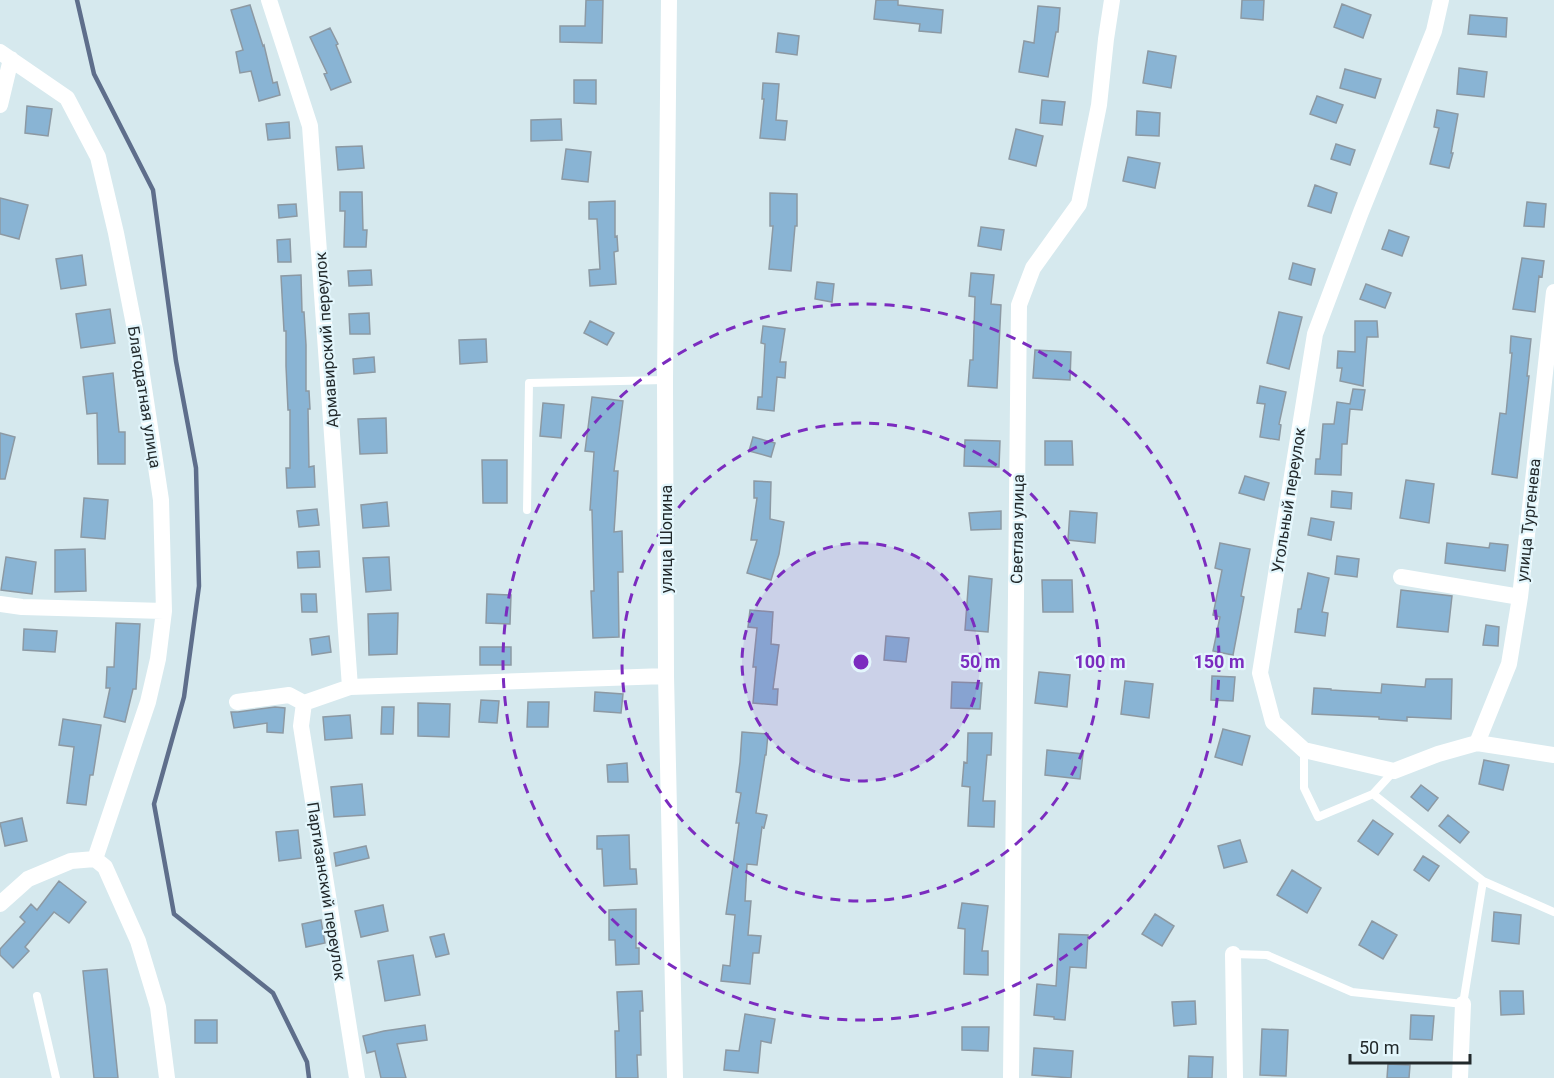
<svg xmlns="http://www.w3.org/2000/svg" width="1554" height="1078" viewBox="0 0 1554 1078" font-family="Roboto,sans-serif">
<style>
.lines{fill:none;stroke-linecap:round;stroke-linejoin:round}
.stream{stroke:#5e6e8b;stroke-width:4.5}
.building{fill:#89b4d4;stroke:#8c99a3;stroke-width:1.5}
.lane{stroke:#fff;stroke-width:8}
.street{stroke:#fff;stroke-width:16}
.ring{fill:none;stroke:#7b2cbf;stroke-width:3;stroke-dasharray:10 8}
.labels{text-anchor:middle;stroke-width:4.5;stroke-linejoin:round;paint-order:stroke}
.street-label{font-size:16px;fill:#22292b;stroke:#e3f6fc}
.centre{fill:#7b2cbf;stroke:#e3f6fc;stroke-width:3}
.ring-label{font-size:18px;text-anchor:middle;font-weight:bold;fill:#7b2cbf;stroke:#e3f6fc;stroke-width:4.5;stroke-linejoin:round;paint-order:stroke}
</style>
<rect width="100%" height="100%" fill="#d6e9ee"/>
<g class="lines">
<path class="stream" d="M77,0L94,74L153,190L176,361L196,468L199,586L184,697L154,804L174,914L273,993L307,1062L309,1078"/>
</g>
<path class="building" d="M586,0H603L602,43L560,42V26H585Z
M876,0H898V5L943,10L941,33L919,31L920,24L874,19Z
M1242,0H1264L1263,20L1241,18Z
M1342,4L1371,15L1363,38L1334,27Z
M250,5L263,46L264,45L273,83L277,82L280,95L259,101L251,71L240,73L236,52L243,50L231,10Z
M1038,6L1060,8L1058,32H1056L1048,77L1019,72L1024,41L1034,43Z
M1470,15L1507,18L1506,37L1468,34Z
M330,28L338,44L336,45L351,82L331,90L324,74L327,73L310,37Z
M778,33L799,36L797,55L776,52Z
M1148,51L1176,56L1171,88L1143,83Z
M1459,68L1487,72L1484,97L1457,94Z
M1345,69L1381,79L1375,98L1340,88Z
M574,80H596V104L574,103Z
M763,83L779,84L776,120L787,121L785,140L760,138L764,99H762Z
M1317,96L1343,105L1336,123L1310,114Z
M1042,100L1065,102L1062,125L1040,123Z
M27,106L52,109L48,136L25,133Z
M1437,110L1458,114L1451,153H1453L1449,168L1430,164L1439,128L1434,127Z
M1137,111L1160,113L1159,136L1136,135Z
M561,119L562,140L531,141V120Z
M289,122L290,138L268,140L266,124Z
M1016,129L1043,136L1036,166L1009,159Z
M1336,144L1355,150L1350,165L1331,159Z
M362,146L364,168L338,170L336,147Z
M566,149L591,152L588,182L562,179Z
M1128,157L1160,163L1155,188L1123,181Z
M1315,185L1337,193L1331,213L1308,206Z
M340,192H362L363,230H367L366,247H344L345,211H340Z
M770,193L797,194V226H795L791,271L769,269L773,226H770Z
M0,198L28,205L19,239L0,234Z
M615,201V237L617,236L618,251L614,252L616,284L590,286L589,270L600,269L597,219H589V202Z
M1527,202L1546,204L1544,227L1524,226Z
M296,204L297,216L279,218L278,205Z
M981,227L1004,230L1001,250L978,246Z
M1389,230L1409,237L1402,256L1382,249Z
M290,239L291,262H278L277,240Z
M82,255L86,285L61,289L56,259Z
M1522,258L1544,261L1542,277L1539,276L1535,312L1513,309Z
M1293,263L1315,269L1311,285L1289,279Z
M371,270L372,285L349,286L348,271Z
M971,273L994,275L991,304L1001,305L997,388L968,386L970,360H973L975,297L969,296Z
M301,275L302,312H304L306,345V391H309L310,409H308L309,467L314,466L315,487L287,488L286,468H290V410H288L286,366V331H284L281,276Z
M817,282L834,284L832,302L815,299Z
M1366,284L1391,293L1385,308L1360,299Z
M110,309L115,343L81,348L76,314Z
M1279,312L1302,317L1289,369L1267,363Z
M369,313L370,334H350L349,314Z
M590,321L614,333L607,345L584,333Z
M1355,321H1377L1378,337H1367L1363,386L1340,381L1342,368H1337L1338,351L1355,352Z
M763,326L785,329L780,362H786L785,378L777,377L774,411L757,409L758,397H762L765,344L761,343Z
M1511,336L1531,339L1527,376H1529L1517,478L1492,474L1500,413L1506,414L1512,353H1510Z
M486,339L487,362L460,364L459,340Z
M1035,350L1071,352L1070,380L1033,378Z
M374,357L375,372L354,374L353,359Z
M113,373L119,432H125V464H98L97,413L87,414L83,377Z
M1260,386L1286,392L1279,424L1281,425L1279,440L1260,437L1265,404L1257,403Z
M1353,389L1365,390L1362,410L1350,409L1347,444H1342L1341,475L1315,474L1316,459H1320L1323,424H1334L1337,402L1350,404Z
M592,397L623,401L614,471H618L614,532L622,531L623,572H618L619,637L593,638L591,591H594L592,510H590L594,452L585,451Z
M543,403L564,405L561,438L540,436Z
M386,418L387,453L360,454L358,419Z
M0,433L15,437L5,479H0Z
M753,437L775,443L771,457L749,451Z
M965,440L1000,441L999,467L964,466Z
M1045,441H1072L1073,465H1045Z
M482,460H507V503H483Z
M1245,476L1269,483L1264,500L1239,493Z
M1406,480L1434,484L1429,523L1400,518Z
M754,481L771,482L770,519L784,522L779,554L771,580L747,573L757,540H751L757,498H754Z
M1332,491L1352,493L1351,509L1331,507Z
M84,498L108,500L105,539L81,537Z
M387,502L389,526L363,528L361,505Z
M317,509L319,525L299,527L297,511Z
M1001,511V529L971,530L969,513Z
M1070,511L1097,513L1095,543L1068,540Z
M1311,518L1334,522L1331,540L1308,535Z
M1220,543L1250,549L1241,596L1244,597L1233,655L1213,651L1220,617L1213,615L1222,570L1215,568Z
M1447,543L1489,548L1490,543L1508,545L1505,571L1445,563Z
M85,549L86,591L55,592V550Z
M319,551L320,567L298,568L297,552Z
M1337,556L1359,559L1357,577L1335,574Z
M6,557L36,562L32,594L1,590Z
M389,557L391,590L366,592L363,558Z
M1308,573L1329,578L1322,612L1328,613L1325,636L1295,632L1298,609H1301Z
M969,576L992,579L988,632L965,630Z
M1042,580H1072L1073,612H1043Z
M1401,590L1452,596L1448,632L1397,627Z
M301,594H316L317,612H302Z
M487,594L511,595L510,624L486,623Z
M750,610L773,612L771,644L779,645L773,689H778L777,705L753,703L756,667H753L757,628L748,627Z
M398,613L397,654L369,655L368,614Z
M116,623L140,624L136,689H133L125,722L104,717L110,688H106L107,667H114Z
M1486,625L1499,627L1498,646L1483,645Z
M24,629L57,631L55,652L23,650Z
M329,636L331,652L312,655L310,639Z
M886,636L909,638L906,662L884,660Z
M480,647H511V665H480Z
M1039,672L1070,675L1067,707L1035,703Z
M1212,676L1235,677L1233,701L1211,700Z
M1426,679H1452L1451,719L1407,717V721L1379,719V717L1312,714L1314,688L1331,689V690L1381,693L1382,684L1425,687Z
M1125,681L1153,684L1149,718L1121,714Z
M952,682L982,683L980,709L951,708Z
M595,692L623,694L621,713L594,711Z
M481,700L499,701L497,723L479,722Z
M528,702H549L548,727H527Z
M418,703L450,704L449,737L418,736Z
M275,707L285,708L283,733L267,732V723L234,728L231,712H238Z
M382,707H394L393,734H381Z
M350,715L352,738L325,740L323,717Z
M63,719L101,725L93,775H90L86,805L67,803L74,747L59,745Z
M1223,729L1250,736L1242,765L1215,757Z
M742,732L768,734L766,755H765L756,813L767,815L764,828L762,827L757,865L747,864L745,901H751L748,935L761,936L759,953H753L750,984L721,981L723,965L730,966L735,915L726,914L739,823H736L741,793L736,792L740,762Z
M968,733H992L991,755H987L983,801H995L994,827L968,826L970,787L962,786L964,762L967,763Z
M1047,750L1083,754L1080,779L1045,775Z
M1484,760L1509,765L1503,790L1479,784Z
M627,763L628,782H608L607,765Z
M362,784L365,815L334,817L331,787Z
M1421,785L1438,798L1428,811L1411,797Z
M1448,815L1469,832L1460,843L1439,826Z
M22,818L27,841L5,846L0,823Z
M1373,820L1393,834L1378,855L1358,841Z
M298,830L301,858L279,861L276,832Z
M629,835L630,869H636L637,884L604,886L602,849H597V836Z
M1240,840L1247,862L1224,868L1218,846Z
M366,846L369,858L336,866L334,853Z
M1423,856L1439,866L1429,881L1414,870Z
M1292,870L1321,888L1307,913L1277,895Z
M59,881L86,902L69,923L54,912L25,947L29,951L13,968L0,955V949L25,922L20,917L31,904L37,910Z
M962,903L988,906L982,951H988V975L964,974L965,929L958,928Z
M383,905L388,931L361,937L355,911Z
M636,909V948H639V964L616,965L615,940H609V910Z
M1494,912L1521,915L1519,944L1492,941Z
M1155,914L1174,926L1162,946L1142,934Z
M321,920L325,943L306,947L302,924Z
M1372,921L1397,935L1383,959L1359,945Z
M444,934L449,954L436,957L430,937Z
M1059,934L1088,935L1086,968L1070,967L1065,1020L1054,1019V1017L1034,1015L1037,984L1056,986Z
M413,955L420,995L385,1001L378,961Z
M107,969L118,1078H94L83,971Z
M642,991L643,1011H640L641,1055H637L638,1078H616L615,1031H619L617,992Z
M1500,991H1523L1524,1014L1501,1015Z
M1195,1001L1196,1024L1174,1026L1172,1002Z
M745,1014L775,1019L771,1043L761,1041L758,1073L724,1070L726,1050L739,1051Z
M1411,1015L1434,1016L1432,1040L1410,1039Z
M195,1020H217V1043H195Z
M425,1025L427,1040L397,1044L406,1078H381L375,1051L367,1053L363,1036L384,1031Z
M962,1027H989L988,1051L962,1050Z
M1262,1029L1288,1030L1286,1076L1260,1075Z
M1034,1048L1073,1051L1071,1078L1032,1075Z
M1189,1056L1213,1057L1212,1078H1188Z
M1388,1064L1410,1065L1409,1078H1387Z"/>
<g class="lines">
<path class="lane" d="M527,510L529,383L665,380
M1304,750V788L1318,817L1373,794
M1394,771L1373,794L1483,881L1554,912
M1233,954L1267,955L1352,992L1463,1004L1483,881
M37,996L56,1078"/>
<path class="street" d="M269,0L310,126L350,687
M669,0L665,380L666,676L675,1078
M1441,0L1434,31L1361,212L1315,334L1260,673L1273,722L1304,750L1394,771L1438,754L1477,743L1554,755
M0,52L67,98L98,157L116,233L136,335L161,500L164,611L158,659L148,702L95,859
M0,105L11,59
M1401,577L1520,597
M0,604L22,607L164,611
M237,702L289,695L304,703L350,687L666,676
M304,703L301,726L357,1078
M1477,743L1509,664L1520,597L1554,292
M0,904L28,879L71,861L95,859L105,867L138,941L158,1007L167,1078
M1233,954L1235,1078
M1011,1078L1019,305L1033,268L1079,204L1099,105L1106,39L1112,0
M1460,1078L1463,1004"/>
</g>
<circle cx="861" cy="662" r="119" fill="#7b2cbf" fill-opacity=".12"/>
<g class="ring">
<circle cx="861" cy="662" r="119"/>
<circle cx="861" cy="662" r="239"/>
<circle cx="861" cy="662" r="358"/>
</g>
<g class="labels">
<g class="street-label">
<text transform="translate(326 340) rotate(-94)" y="6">Армавирский переулок</text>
<text transform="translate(145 397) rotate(81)" y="6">Благодатная улица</text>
<text transform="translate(1288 500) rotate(-81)" y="6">Угольный переулок</text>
<text transform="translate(1528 520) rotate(-84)" y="6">улица Тургенева</text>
<text transform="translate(1017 529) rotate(-89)" y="6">Светлая улица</text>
<text transform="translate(666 539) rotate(-90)" y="6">улица Шопина</text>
<text transform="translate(327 891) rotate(81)" y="6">Партизанский переулок</text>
</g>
</g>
<circle cx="861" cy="662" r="9" class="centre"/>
<g class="ring-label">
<text x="980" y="668">50 m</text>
<text x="1100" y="668">100 m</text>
<text x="1219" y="668">150 m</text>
</g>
<path d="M1350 1054v9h120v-9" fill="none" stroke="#22292b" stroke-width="3"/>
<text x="1359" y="1054" font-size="18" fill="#22292b" stroke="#e3f6fc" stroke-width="4.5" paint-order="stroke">50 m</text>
</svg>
